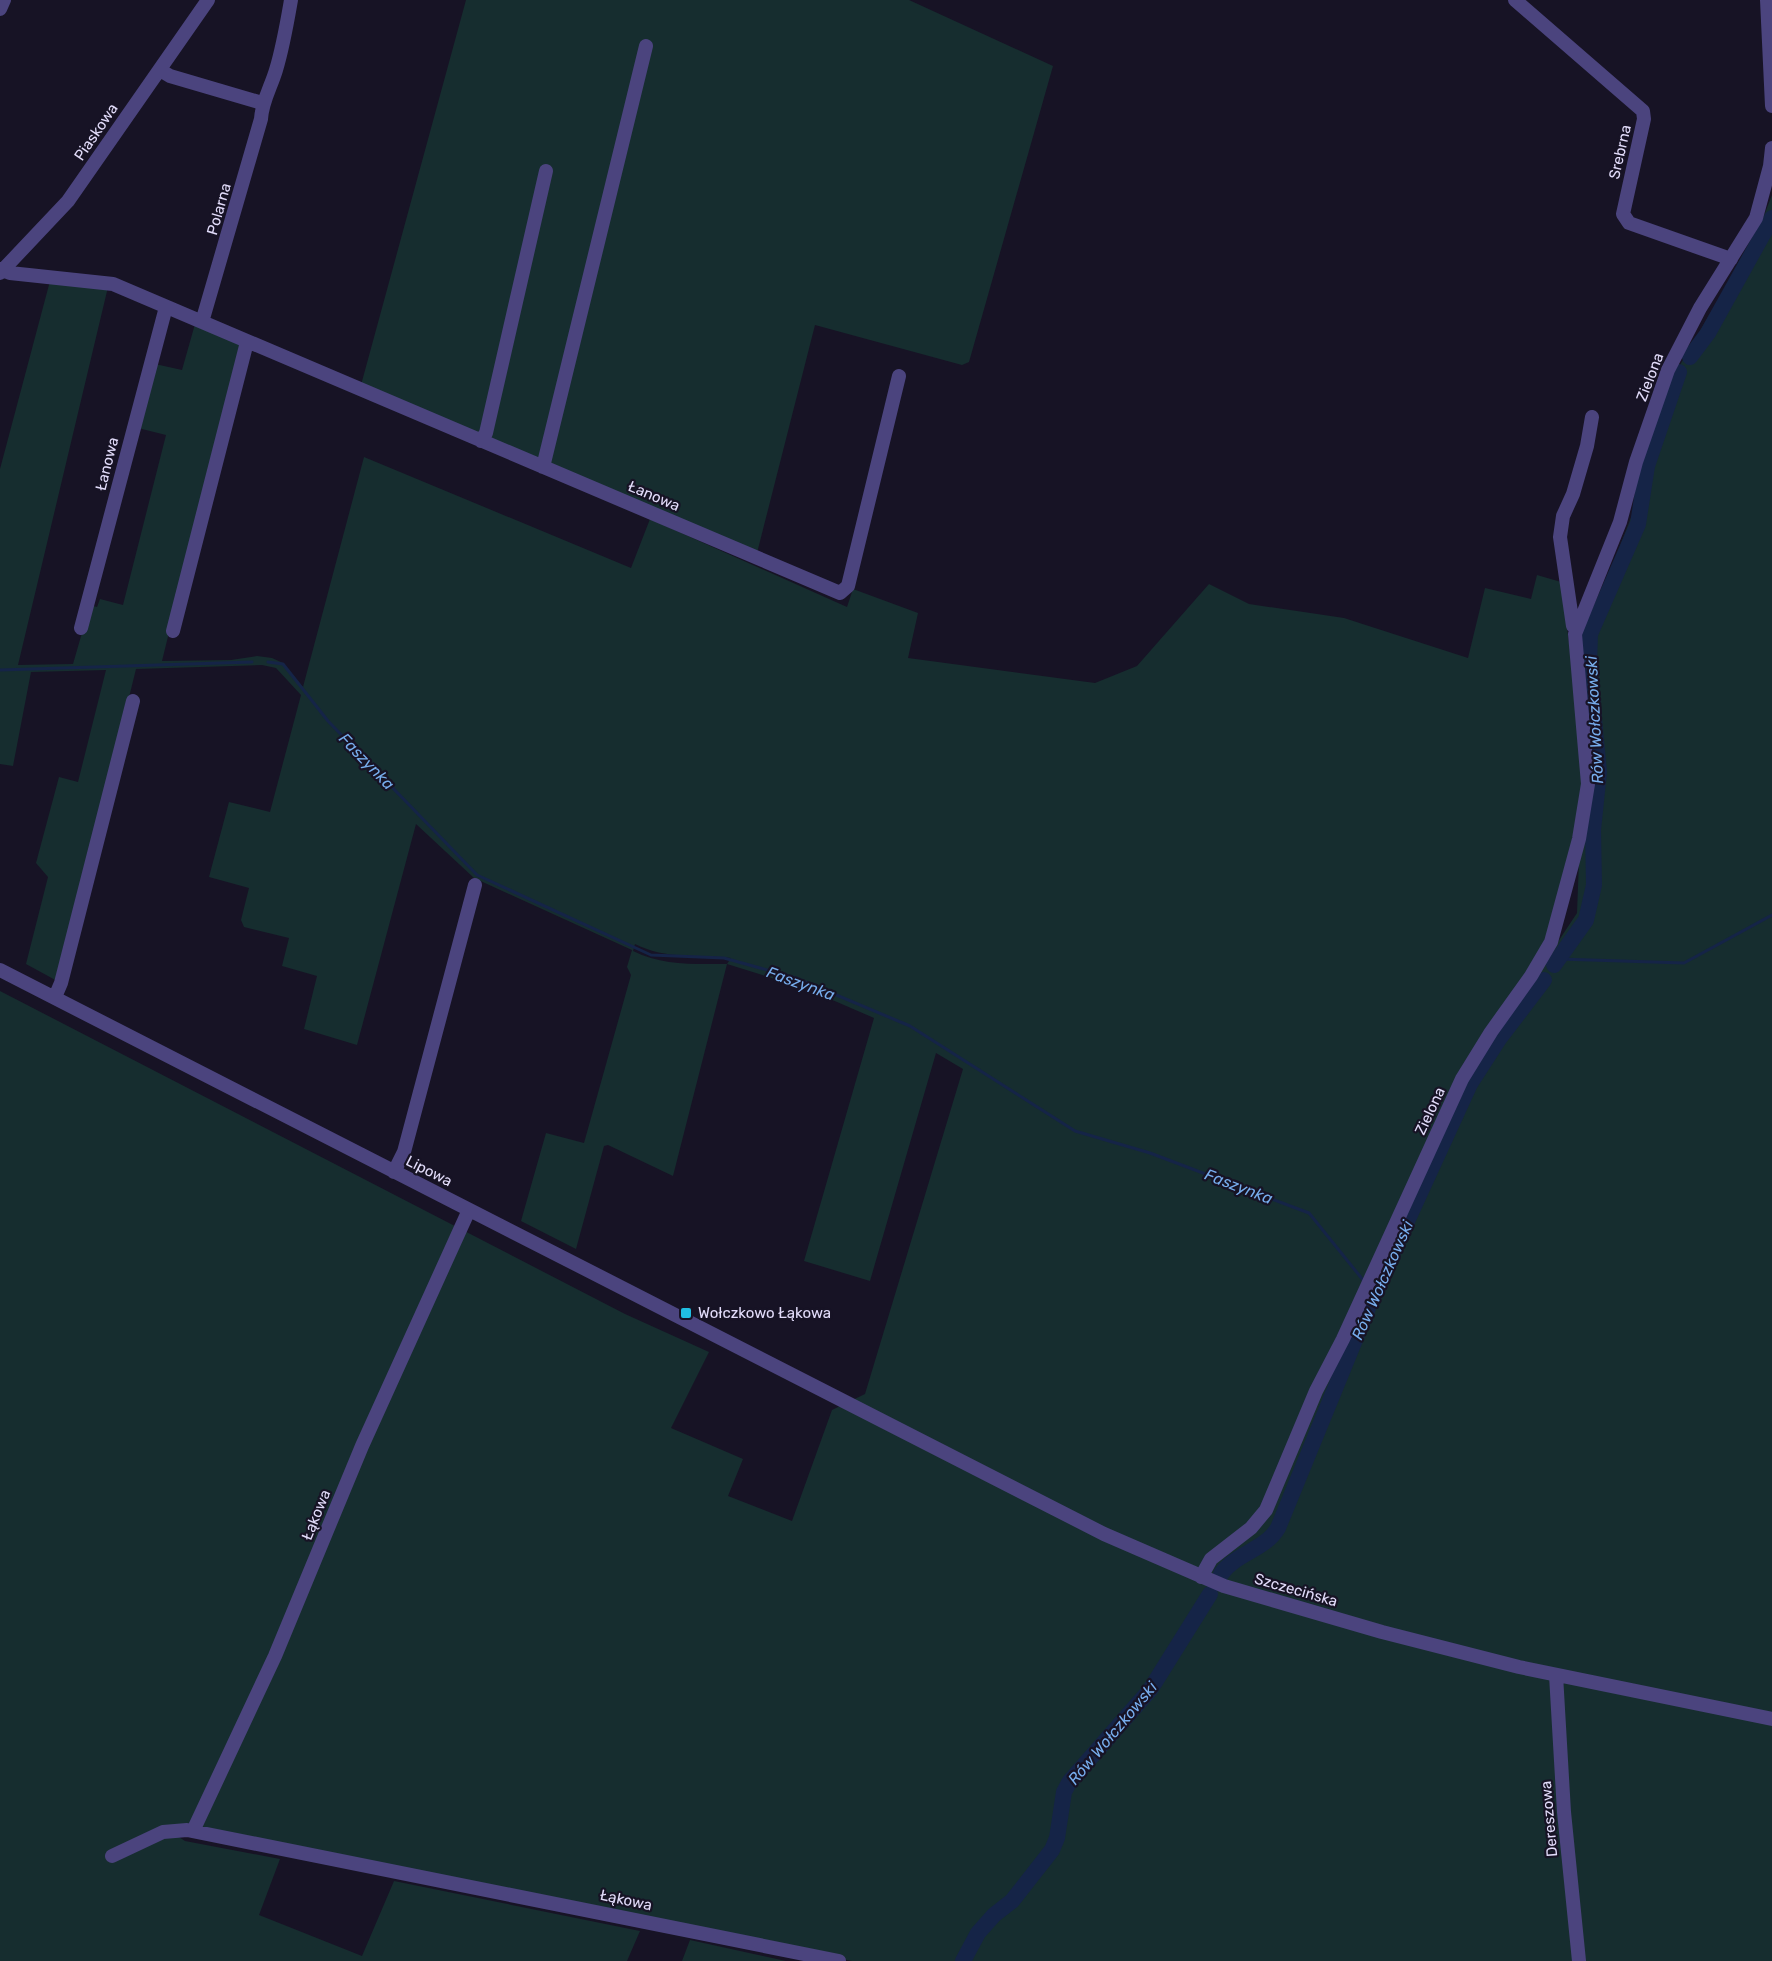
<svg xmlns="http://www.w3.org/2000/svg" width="1772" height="1961" viewBox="0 0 1772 1961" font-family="Rubik,sans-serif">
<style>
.green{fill:#162d2f;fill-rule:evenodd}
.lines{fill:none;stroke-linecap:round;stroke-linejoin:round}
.stream{stroke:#152447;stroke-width:3}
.river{stroke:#152447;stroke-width:16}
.minor{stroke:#4b447e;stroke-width:14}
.poi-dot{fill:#20bee2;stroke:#171325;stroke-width:2}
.labels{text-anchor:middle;stroke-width:4.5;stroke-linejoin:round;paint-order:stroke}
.street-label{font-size:15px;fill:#e2dcfa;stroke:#171325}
.poi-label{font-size:15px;fill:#e2dcfa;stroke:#171325;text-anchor:start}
.water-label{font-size:16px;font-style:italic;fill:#77aded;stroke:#171325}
</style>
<rect width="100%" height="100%" fill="#171325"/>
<path class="green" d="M466,0H909L1053,66L969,362L962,365L815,325L757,553L361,385Z
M1772,195V1961H852L189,1825L179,1837L185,1841L280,1859L259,1915L362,1956L394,1881L640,1931L627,1961H0V991L625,1314L709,1352L671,1428L743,1459L728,1496L792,1521L832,1410L865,1394L963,1069L936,1053L870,1281L804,1261L874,1018L807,989L727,964L673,1176L608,1145L604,1146L576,1249L521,1221L546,1133L584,1143L631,975L627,967L632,950L474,878L416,824L357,1045L304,1029L317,976L282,966L289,938L244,927L241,920L249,888L209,877L229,802L270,812L301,695L276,668L262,665L136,669L59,982L26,964L48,877L36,863L59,777L78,782L106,670L31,672L13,766L0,764V469L50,281L108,287L18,665L73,664L90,605L97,607L100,599L123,605L166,435L138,428L155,364L182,370L195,324L240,344L162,661L231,660L257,656L272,658L283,663L303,687L364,457L631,568L650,519L847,607L853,589L918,613L908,658L1095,683L1137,666L1209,584L1249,604L1344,618L1468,658L1485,588L1531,599L1537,575L1561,582L1574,681L1583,782L1571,846L1548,933L1530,970L1463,1064L1430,1134L1461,1096L1477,1064L1577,913L1579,860L1593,786L1582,644L1637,502L1645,460L1658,417L1680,365L1758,231ZM635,944C667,960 697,954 731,958L727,964C694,964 663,966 633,951Z
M690,1940L786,1961H682Z"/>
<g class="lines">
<path class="stream" d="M268,662L283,664L328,721L477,875L651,955L724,958L796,978L910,1026L1075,1131L1150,1153L1309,1213L1363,1280
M0,670L252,662
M1559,959L1684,963L1772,915"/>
<path class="river" d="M1690,357L1708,333L1772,218
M1554,965L1586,920L1594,885L1593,830L1599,772L1589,665L1590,634L1638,524L1647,466L1679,372
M1221,1574C1236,1553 1265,1550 1278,1528L1375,1291L1470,1084L1499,1039L1544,980
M963,1961L978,1933L994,1915L1012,1901L1052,1850L1057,1838L1064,1792L1070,1781L1150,1690L1210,1594"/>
<path class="minor" d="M1515,0L1643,111L1644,119L1623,214L1629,223L1731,259
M1767,0L1772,106
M0,9L4,0
M160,70L170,76L262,103
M0,269L10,273L113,284L840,593L848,586L899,376
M0,273L68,201L208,0
M202,322L261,119C262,101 271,87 276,70C283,47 287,23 291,0
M481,441L486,433L546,171
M543,467L646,46
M81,628L166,307
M1577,628L1573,626L1560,537L1563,516L1573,494L1587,446L1592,417
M173,631L247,342
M0,970L1104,1534L1224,1586L1382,1632L1519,1667L1772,1719
M55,997L61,983L133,701
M394,1172L404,1152L475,885
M1201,1577L1211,1559L1251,1528L1266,1510L1316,1391L1343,1339L1462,1079L1491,1032L1531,976L1551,942L1579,839L1588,784L1575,634L1620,522L1636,462L1668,370L1700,308L1756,218L1770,166L1772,148
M1556,1675L1564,1812L1579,1961
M193,1831L275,1656L362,1446L469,1210
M112,1856L163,1832L187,1830L839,1961"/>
</g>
<rect class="poi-dot" x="680" y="1307" width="12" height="12" rx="3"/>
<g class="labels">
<g class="street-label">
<text transform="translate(96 132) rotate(-56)" y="5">Piaskowa</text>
<text transform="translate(1620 152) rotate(-77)" y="5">Srebrna</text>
<text transform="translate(219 209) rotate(-74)" y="5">Polarna</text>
<text transform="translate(1650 377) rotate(-69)" y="5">Zielona</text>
<text transform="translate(107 464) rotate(-76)" y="5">Łanowa</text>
<text transform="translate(654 496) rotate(23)" y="5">Łanowa</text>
<text transform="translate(1430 1111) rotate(-65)" y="5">Zielona</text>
<text transform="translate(429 1171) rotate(27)" y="5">Lipowa</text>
<text transform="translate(316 1515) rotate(-68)" y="5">Łąkowa</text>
<text transform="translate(1296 1590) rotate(16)" y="5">Szczecińska</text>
<text transform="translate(1549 1819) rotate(-95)" y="5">Dereszowa</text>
<text transform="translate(626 1900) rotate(12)" y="5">Łąkowa</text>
</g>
<g class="poi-label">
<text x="698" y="1318">Wołczkowo Łąkowa</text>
</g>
<g class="water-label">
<text transform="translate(1594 720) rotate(-93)" y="6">Rów Wołczkowski</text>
<text transform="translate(367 761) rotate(46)" y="6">Faszynka</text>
<text transform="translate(801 983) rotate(20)" y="6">Faszynka</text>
<text transform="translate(1239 1186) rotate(21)" y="6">Faszynka</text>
<text transform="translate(1382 1280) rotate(-66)" y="6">Rów Wołczkowski</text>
<text transform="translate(1112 1733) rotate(-50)" y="6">Rów Wołczkowski</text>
</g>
</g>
</svg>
